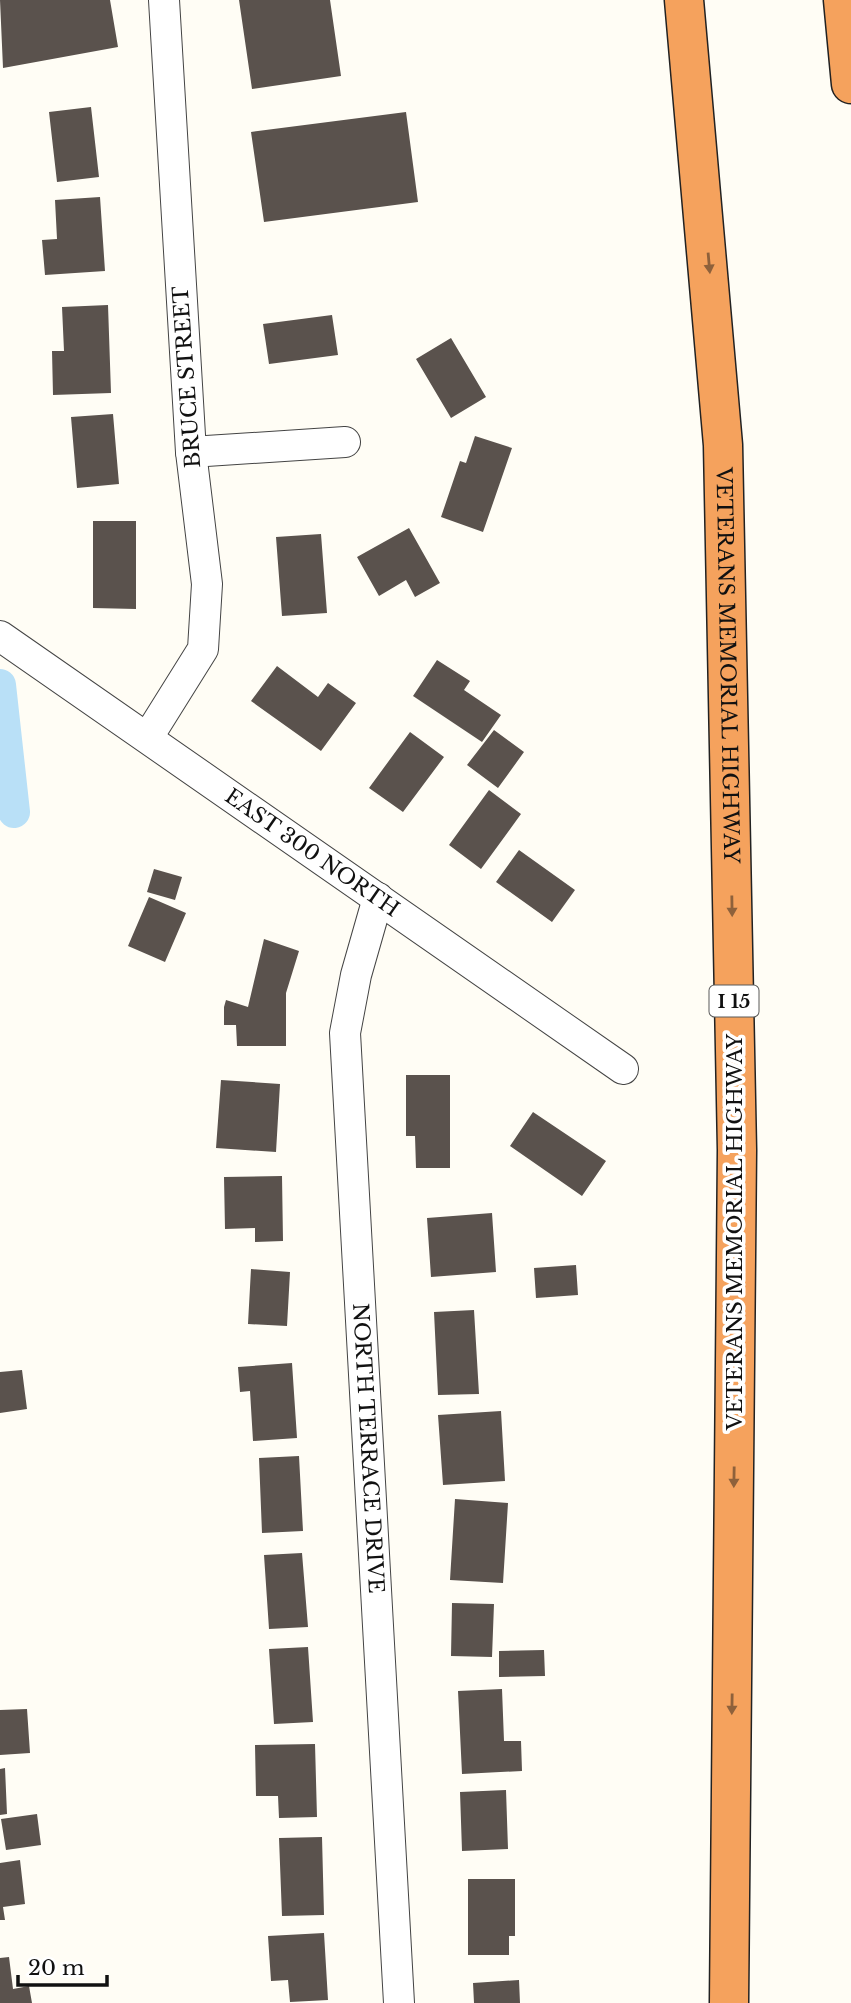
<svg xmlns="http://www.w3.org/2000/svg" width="851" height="2003" viewBox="0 0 851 2003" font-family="'Libre Baskerville',serif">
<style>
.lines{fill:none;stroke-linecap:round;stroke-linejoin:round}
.canal{stroke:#b9e0f7;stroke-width:32}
.building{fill:#5a524d}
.minor-casing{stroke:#444;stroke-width:32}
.motorway-casing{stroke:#222;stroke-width:41}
.minor{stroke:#fff;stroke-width:30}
.motorway{stroke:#f5a25d;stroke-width:38}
.oneway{fill:#8e613b}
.labels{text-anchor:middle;stroke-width:7;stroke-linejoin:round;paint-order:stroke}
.shield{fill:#fff;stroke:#585858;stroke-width:2}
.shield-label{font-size:19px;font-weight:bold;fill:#111}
.street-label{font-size:21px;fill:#111;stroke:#fff}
</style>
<rect width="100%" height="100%" fill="#fffdf5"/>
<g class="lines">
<path class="canal" d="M0,685L14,812"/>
</g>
<path class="building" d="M0,0H110L118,47L3,68Z
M239,0H330L341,76L252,89Z
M91,107L99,177L57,182L49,112Z
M406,112L418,202L264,222L251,132Z
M100,197L105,271L45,275L42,240L57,239L55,200Z
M108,305L111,393L53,395L52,351H64L62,307Z
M332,315L338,355L269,364L263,324Z
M451,338L486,397L451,418L416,359Z
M113,414L119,484L77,488L71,417Z
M475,436L512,448L483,532L441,517L460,461L466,463Z
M93,521H136V609L93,608Z
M409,528L440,583L415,597L406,580L379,596L357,557Z
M321,534L327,613L282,616L276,537Z
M437,660L470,681L464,690L501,715L482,742L413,696Z
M277,666L318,697L328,683L356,703L321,751L251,701Z
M494,730L524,752L498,788L467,765Z
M410,732L444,757L403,812L369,788Z
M489,790L521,814L481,869L449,845Z
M519,850L575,890L552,922L496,882Z
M154,869L182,877L175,900L147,892Z
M149,897L186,913L165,962L128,946Z
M264,939L299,951L286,993V1046H237L236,1025H224V1007L226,1000L248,1007Z
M406,1075H450V1168H416L415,1136H406Z
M221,1080L280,1084L276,1152L216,1148Z
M533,1112L606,1161L582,1196L510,1146Z
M282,1176L283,1241L255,1242V1228L225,1229L224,1177Z
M492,1213L496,1272L431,1277L427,1218Z
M576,1265L578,1295L536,1298L534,1268Z
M251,1269L290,1272L287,1326L248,1324Z
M474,1310L479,1394L438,1395L434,1312Z
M292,1363L297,1438L253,1441L250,1391L240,1392L238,1367Z
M22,1370L27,1409L0,1413V1372Z
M501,1411L505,1481L443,1485L438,1415Z
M299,1456L303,1531L262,1533L259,1458Z
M455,1499L508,1503L503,1583L450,1580Z
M302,1553L308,1627L269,1629L264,1555Z
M452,1603L494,1604L492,1657L451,1656Z
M308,1647L313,1722L274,1724L269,1649Z
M544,1650L545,1676L499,1677V1651Z
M502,1689L504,1741H521L522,1771L462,1774L458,1691Z
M27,1709L30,1753L0,1755V1710Z
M315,1744L317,1817L279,1818L278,1796H256L255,1745Z
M5,1768L7,1814L0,1815V1769Z
M506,1790L508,1849L462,1851L460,1792Z
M37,1814L41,1845L6,1850L1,1819Z
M322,1837L324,1915L282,1916L279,1838Z
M20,1860L25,1904L3,1907L5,1920H0V1863Z
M468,1879H515V1936H509V1955H468Z
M324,1933L328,2000L290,2002L288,1980L271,1981L268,1936Z
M9,1957L13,1989L29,1986L32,2003H0V1958Z
M519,1980L520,2003H474L473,1983Z"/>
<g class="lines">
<defs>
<g id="minor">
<path d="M191,452L345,442"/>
<path id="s1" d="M0,636L623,1069"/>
<path d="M148,737L203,649L207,584L191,452L164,0"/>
<path id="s2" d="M378,898L356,975L345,1033L399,2003"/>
</g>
<g id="motorway">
<path id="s3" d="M684,0L723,445L737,1150L729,2003"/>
<path d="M843,0L851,84"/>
</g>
</defs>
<use href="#minor" class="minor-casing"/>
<use href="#motorway" class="motorway-casing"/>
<use href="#minor" class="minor"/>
<use href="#motorway" class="motorway"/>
</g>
<defs><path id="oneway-solid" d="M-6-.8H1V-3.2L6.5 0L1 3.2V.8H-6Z" transform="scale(1.75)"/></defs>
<g class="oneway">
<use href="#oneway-solid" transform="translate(709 263) rotate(85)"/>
<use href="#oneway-solid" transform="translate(732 906) rotate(89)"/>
<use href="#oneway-solid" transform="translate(734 1477) rotate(91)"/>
<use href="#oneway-solid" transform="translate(732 1704) rotate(91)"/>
</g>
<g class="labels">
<rect class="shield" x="709.5" y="985.5" width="49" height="31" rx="5"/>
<g class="shield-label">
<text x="734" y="1008">I 15</text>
</g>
<g class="street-label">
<text transform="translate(187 377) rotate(-94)" y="7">BRUCE STREET</text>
<text dy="7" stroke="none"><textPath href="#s3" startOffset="667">VETERANS MEMORIAL HIGHWAY</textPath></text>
<text dy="7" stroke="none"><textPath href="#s1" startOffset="380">EAST 300 NORTH</textPath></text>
<text transform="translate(735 1232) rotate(-90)" y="7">VETERANS MEMORIAL HIGHWAY</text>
<text dy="7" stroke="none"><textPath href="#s2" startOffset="555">NORTH TERRACE DRIVE</textPath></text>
</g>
</g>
<path d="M18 1975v10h89v-10" fill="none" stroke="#111111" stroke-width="3.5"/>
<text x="28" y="1975" font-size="21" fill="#111111" stroke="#ffffff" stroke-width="5" paint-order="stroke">20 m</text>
</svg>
